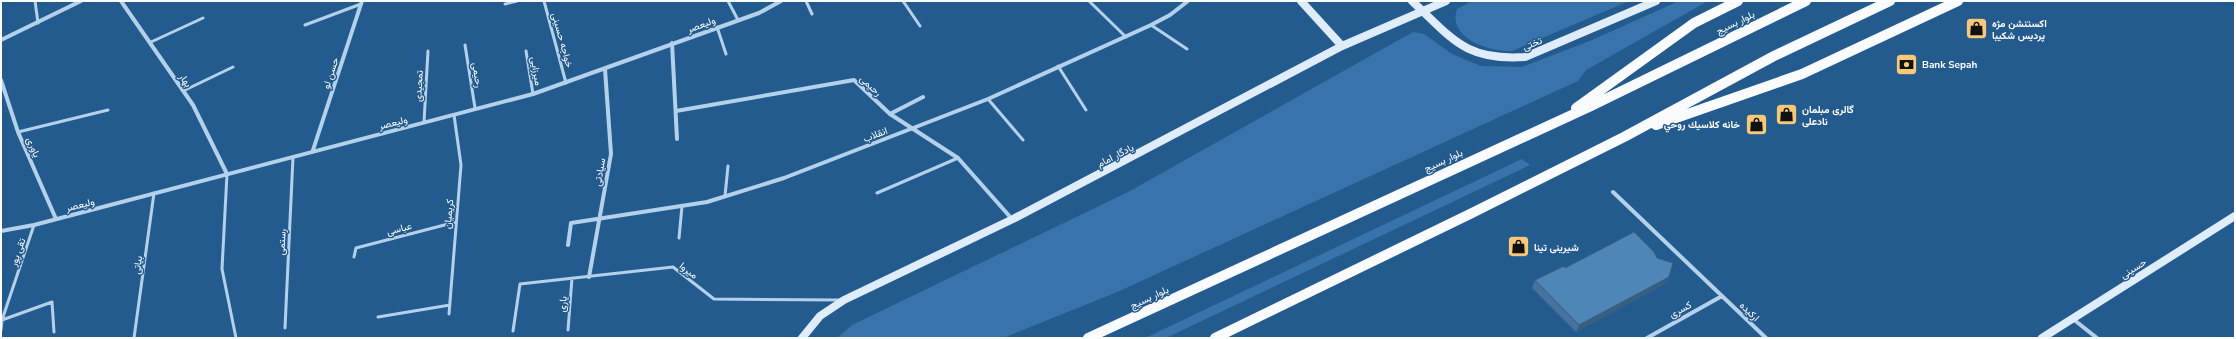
<svg xmlns="http://www.w3.org/2000/svg" width="2236" height="339" viewBox="0 0 2236 339" font-family="'Nunito Sans',Vazirmatn,sans-serif">
<style>
.green{fill:#3874ab}
.lines{fill:none;stroke-linecap:round;stroke-linejoin:round}
.lane{stroke:#b4d1eb;stroke-width:3}
.street{stroke:#b4d1eb;stroke-width:4}
.secondary{stroke:#dfecf9;stroke-width:8}
.primary{stroke:#f9fbff;stroke-width:10}
.wall{fill:#45739d}
.shaded-wall{fill:#385e80}
.building{fill:#5086b7;stroke:#385e80}
.labels{text-anchor:middle;stroke-width:3;stroke-linejoin:round;paint-order:stroke}
.street-label{font-size:10px;fill:#fff;stroke:#245b8e}
.poi-label{font-size:10px;font-weight:bold;fill:#fff;stroke:#245b8e;text-anchor:start}
</style>
<rect width="100%" height="100%" fill="#245b8e"/>
<path class="green" d="M1472,1H1629L1512,51C1489,52 1447,38 1457,9Z
M1679,1H1708L1586,70L1578,81L1115,293L1003,338H837L852,325L1128,192L1413,32L1424,34L1452,54L1481,66L1522,67L1592,40Z
M1522,159L1530,165L1166,338H1145Z"/>
<g class="lines">
<path class="lane" d="M35,1L38,23
M544,1L566,83
M728,1L738,20
M806,1L812,14
M903,1L920,26
M1089,1L1126,37
M505,4L517,1
M305,25L361,4
M1151,25L1187,49
M717,27L726,54
M151,42L203,18
M465,45L475,108
M526,51L533,94
M1058,66L1086,110
M183,91L233,67
M988,99L1023,140
M424,122L428,51
M18,132L108,110
M227,174L222,269L236,338
M877,193L958,158
M725,196L728,166
M679,238L682,206
M354,257L356,248L456,222
M449,314L461,165L454,115
M378,317L450,305
M2,320L52,302L54,332
M285,328L293,157
M1,330L2,320L34,225
M568,330L572,278
M513,331L520,284L673,267L714,299L841,300
M134,338L154,193"/>
<path class="street" d="M121,1L193,105L227,174
M1,40L81,1
M672,43L677,139
M1,80L18,132L56,219
M676,111L854,80L890,114L958,158L1012,219
M890,114L923,97
M313,150L362,1
M1613,192L1766,338
M1,231L34,225L533,94L759,13L781,1
M568,245L571,223L707,202L784,178L988,99L1151,25L1170,15L1188,1
M589,277L611,154L605,69
M2073,319L2097,338
M1647,338L1722,296"/>
<path class="secondary" d="M1301,1L1342,46
M1412,1C1453,39 1465,61 1525,57L1656,1
M802,338L820,316L844,300L1013,219L1342,46L1446,1
M2042,338L2235,216"/>
<path class="primary" d="M1576,108L1694,23L1738,1
M1656,125L1802,74L1958,1
M1088,338L1589,107L1806,1
M1215,338L1470,214L1624,137L1774,56L1890,1"/>
</g>
<path class="wall" d="M1565,268L1664,284L1576,332L1532,288L1535,280Z"/>
<path class="shaded-wall" d="M1669,277L1664,284L1576,332L1579,325Z"/>
<path class="building" d="M1634,232L1654,252L1657,258L1673,263L1669,277L1579,325L1535,280L1564,266L1565,268Z"/>
<defs>
<symbol id="shop-square" viewBox="-11 -11 22 22"><rect x="-9" y="-9" width="18" height="18" rx="4" fill="#f6c878" stroke="#245b8e"/><path d="M-5-2.5h2.3a2.7 3.5 0 0 1 5.4 0H5L5.5 6h-11ZM-1.5-2.5h3a1.5 2.3 0 0 0-3 0Z" fill="#111"/></symbol>
<symbol id="bank-square" viewBox="-11 -11 22 22"><rect x="-9" y="-9" width="18" height="18" rx="4" fill="#f6c878" stroke="#245b8e"/><path d="M-6-4H6V4H-6ZM0-2.3a2.3 2.3 0 1 0 0 4.6a2.3 2.3 0 1 0 0-4.6Z" fill="#111"/></symbol>
</defs>
<g fill-rule="evenodd">
<use href="#shop-square" x="1964" y="16" width="25" height="25"/>
<use href="#bank-square" x="1894" y="52" width="25" height="25"/>
<use href="#shop-square" x="1774" y="102" width="25" height="25"/>
<use href="#shop-square" x="1744" y="112" width="25" height="25"/>
<use href="#shop-square" x="1506" y="234" width="25" height="25"/>
</g>
<g class="labels">
<g class="street-label">
<text transform="translate(1735 22) rotate(-26)" y="4">بلوار بسیج</text>
<text transform="translate(701 24) rotate(-20)" y="4">ولیعصر</text>
<text transform="translate(563 40) rotate(75)" y="4">خواجه حسینی</text>
<text transform="translate(1532 43) rotate(-22)" y="4">تختی</text>
<text transform="translate(537 71) rotate(81)" y="4">میرزایی</text>
<text transform="translate(330 73) rotate(-72)" y="4">حسن لو</text>
<text transform="translate(478 75) rotate(82)" y="4">رحیمی</text>
<text transform="translate(186 80) rotate(56)" y="4">بهار</text>
<text transform="translate(871 85) rotate(42)" y="4">رحیمی</text>
<text transform="translate(418 86) rotate(-87)" y="4">تمجیدی</text>
<text transform="translate(393 122) rotate(-14)" y="4">ولیعصر</text>
<text transform="translate(875 134) rotate(-21)" y="4">انقلاب</text>
<text transform="translate(34 147) rotate(67)" y="4">یاوری</text>
<text transform="translate(1115 155) rotate(-27)" y="4">یادگار امام</text>
<text transform="translate(1443 160) rotate(-25)" y="4">بلوار بسیج</text>
<text transform="translate(599 172) rotate(-80)" y="4">سیادتی</text>
<text transform="translate(80 204) rotate(-14)" y="4">ولیعصر</text>
<text transform="translate(448 214) rotate(-85)" y="4">کریمیان</text>
<text transform="translate(399 228) rotate(-14)" y="4">عباسی</text>
<text transform="translate(281 242) rotate(-87)" y="4">رستمی</text>
<text transform="translate(17 252) rotate(-71)" y="4">تقی پور</text>
<text transform="translate(137 265) rotate(-82)" y="4">بیاتی</text>
<text transform="translate(2133 268) rotate(-32)" y="4">حسینی</text>
<text transform="translate(689 270) rotate(37)" y="4">میروا</text>
<text transform="translate(1149 297) rotate(-25)" y="4">بلوار بسیج</text>
<text transform="translate(562 304) rotate(-85)" y="4">یاری</text>
<text transform="translate(1680 309) rotate(-29)" y="4">کسری</text>
<text transform="translate(1750 311) rotate(44)" y="4">ارکیده</text>
</g>
<g class="poi-label">
<text x="1992" y="27">اکستنشن مژه<tspan x="1992" dy="12">پردیس شکیبا</tspan></text>
<text x="1922" y="68">Bank Sepah</text>
<text x="1802" y="113">گالری مبلمان<tspan x="1802" dy="12">نادعلی</tspan></text>
<text x="1740" y="128" text-anchor="end">خانه كلاسيك روحي</text>
<text x="1534" y="251">شیرینی تینا</text>
</g>
</g>
<rect width="2236" height="339" fill="none" stroke="#ffffff" stroke-width="4"/>
</svg>
